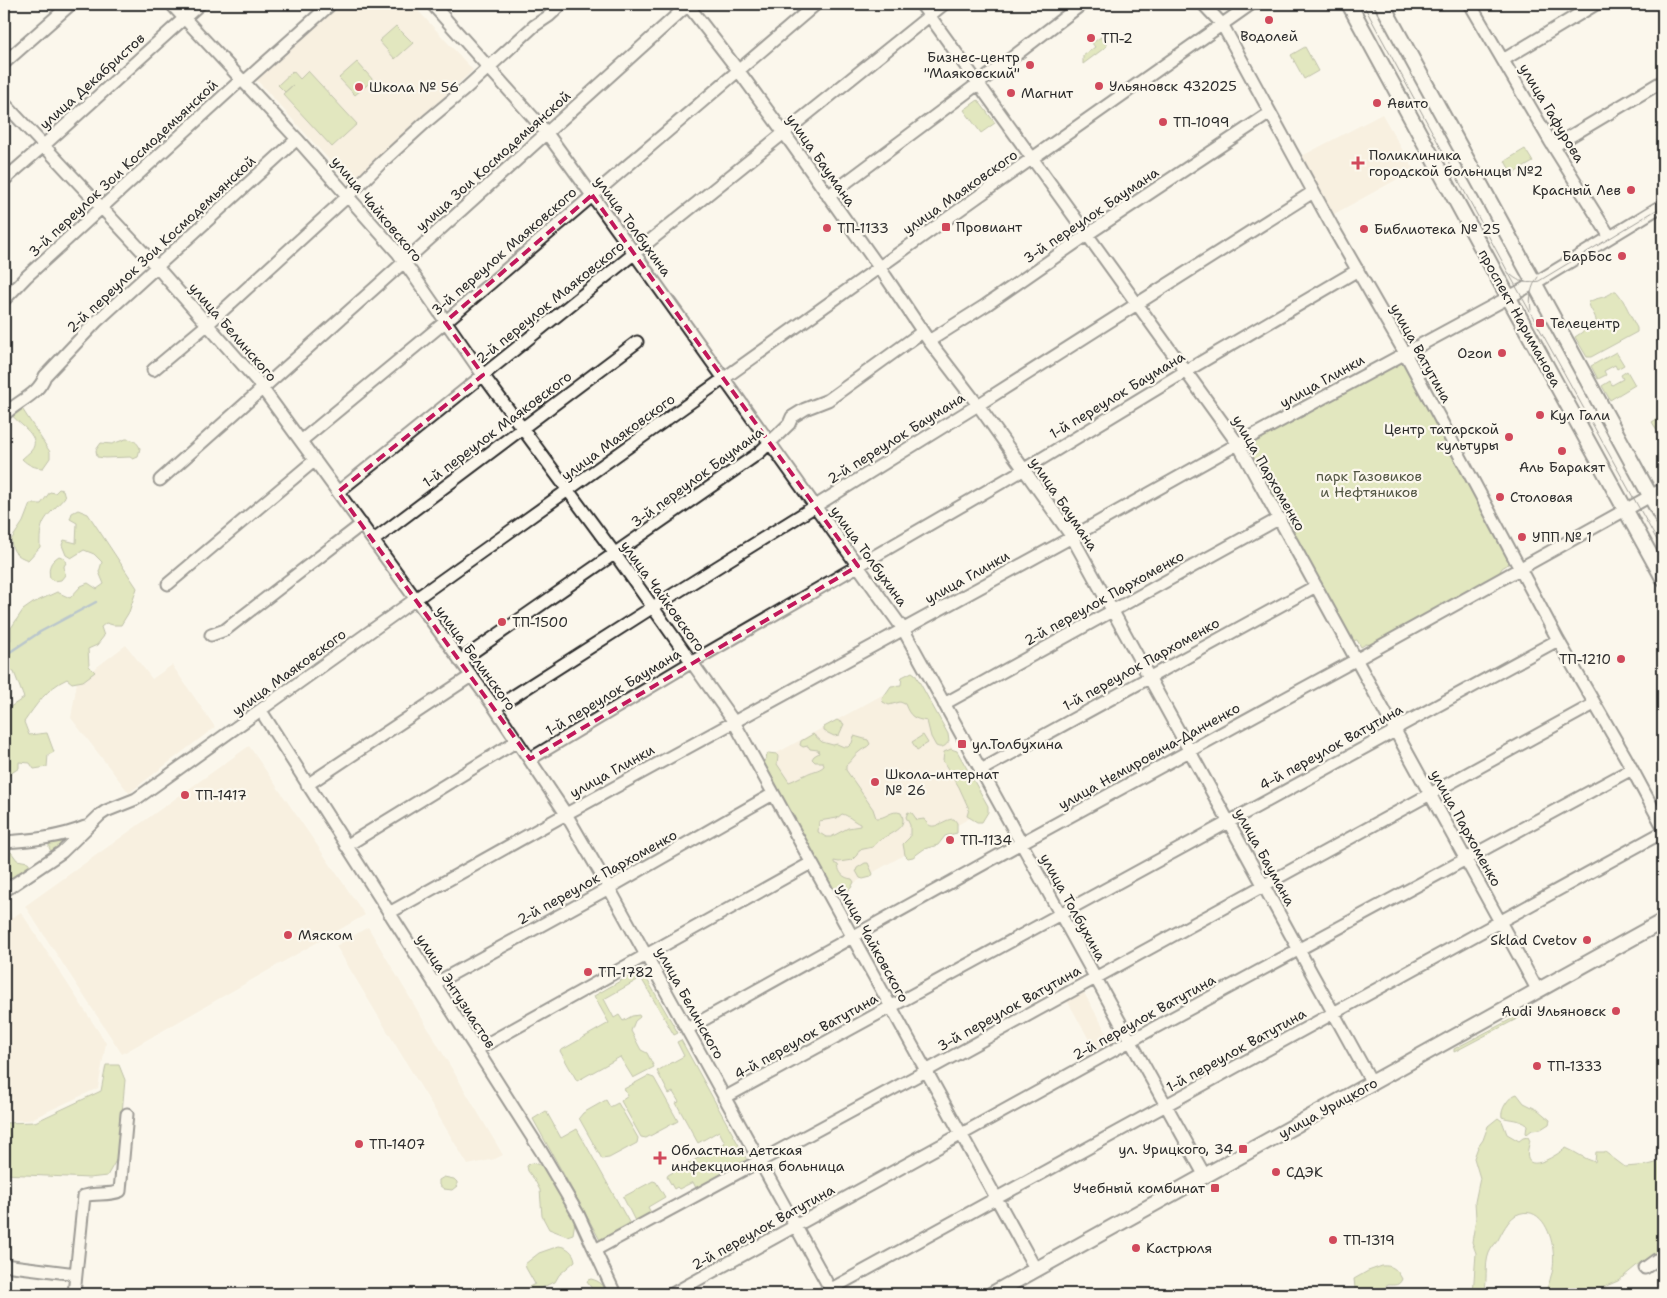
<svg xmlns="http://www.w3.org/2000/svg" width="1667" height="1298" viewBox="0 0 1667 1298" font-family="'Shantell Sans',sans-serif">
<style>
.built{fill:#f3e6d1}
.green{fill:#c3d387;stroke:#777f59;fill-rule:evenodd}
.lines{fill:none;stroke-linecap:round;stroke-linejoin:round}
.stream{stroke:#6b8aa4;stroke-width:2.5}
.minor-casing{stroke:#2b2b2b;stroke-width:15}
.major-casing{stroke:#2b2b2b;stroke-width:18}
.minor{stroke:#fbf7ec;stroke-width:11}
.major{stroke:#fbf7ec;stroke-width:14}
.tram{stroke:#2b2b2b;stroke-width:1}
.marked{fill:none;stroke:#c2185b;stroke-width:4;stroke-dasharray:10 6;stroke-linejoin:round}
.poi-dot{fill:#d1495b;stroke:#fbf7ec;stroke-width:2}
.labels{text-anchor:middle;stroke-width:4.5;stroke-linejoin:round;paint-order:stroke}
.poi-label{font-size:14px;fill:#2b2b2b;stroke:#fbf7ec;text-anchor:start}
.street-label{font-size:14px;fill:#2b2b2b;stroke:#fbf7ec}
.park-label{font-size:14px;fill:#515542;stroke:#fbf7ec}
</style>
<rect width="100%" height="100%" fill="#fbf7ec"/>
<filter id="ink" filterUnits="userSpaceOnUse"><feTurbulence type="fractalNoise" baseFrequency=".02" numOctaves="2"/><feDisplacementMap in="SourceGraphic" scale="10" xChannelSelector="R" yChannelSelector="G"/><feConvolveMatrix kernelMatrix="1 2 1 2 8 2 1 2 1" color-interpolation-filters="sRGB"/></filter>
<g filter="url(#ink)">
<path class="built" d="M338,4H412L473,70L350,183L255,78Z
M1382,114L1414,170L1334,214L1302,156Z
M126,645L152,679L172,665L215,727L129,793L71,718L77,682Z
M913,678L986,809L840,891L766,759Z
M249,746L365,915L122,1054L25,906Z
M21,912L106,1043L98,1088L29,1120L4,1121V923Z
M368,927L503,1155L495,1159L468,1165L336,946Z
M1083,991L1113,1044L1097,1054L1067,1000Z"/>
<path class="green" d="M396,26L413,43L395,59L379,41Z
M1101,37L1107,46L1083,64V56L1095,47L1092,43Z
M1305,47L1318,71L1304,79L1291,55Z
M357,62L373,80L355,95L339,78Z
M293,71L300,79L308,71L357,124L332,147L283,94L293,85L285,92L278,85Z
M978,100L995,123L981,133L964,110Z
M1525,149L1533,162L1512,174L1505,161Z
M1614,291H1616C1626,302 1630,316 1637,328V332L1591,357H1587L1575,337L1596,323C1597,315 1589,310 1589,302C1597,297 1605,299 1614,291Z
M1616,352L1624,365L1617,369L1615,365L1604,371L1606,375L1598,379L1591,366Z
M1403,362H1406L1433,413V420L1456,463L1461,469V472L1501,542V545L1510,563L1502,568L1498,575L1372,645L1366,644L1361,647L1357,640L1350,641L1245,447L1398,363Z
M1627,371L1635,385L1610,400L1602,386L1610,381L1612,385L1623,379L1621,375Z
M21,407L50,452V458L43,468C35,468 28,465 22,459C25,456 28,454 31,451C43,437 19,425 12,415L15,408Z
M1663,415V433L1660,435L1652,422Z
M126,439C133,439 137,442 140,448L138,457L133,459L130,457L105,458L97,457L96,450L101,443L112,444Z
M59,489L63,490L65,497C47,518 39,518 40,547L28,560C17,556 12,552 11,540L23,522L30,504H41L50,492L55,493Z
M78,510L88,514L137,588L129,612L121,625H113L106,623L101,627L104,636L97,645L88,649L89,666L95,672L83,681L72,683L67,679C47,688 36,705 24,722L29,735L47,733L54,752L48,755L47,767L34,769L30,763L19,762V768L10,774L4,784V708L7,709L24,698L14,672L4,668V646L11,640V628L23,610L33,603L57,592L70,598L81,586L88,583L97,589L104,584L99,572L102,562L94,554L84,550L71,558L66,555L62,545L64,540L76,543L77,523L70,519L72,513Z
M59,556L64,558L66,563L64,566L65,575L61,580L54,581L50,578C48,567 50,562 59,556Z
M912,672L915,674L948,734L949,741C946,746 942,749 936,746L931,737L927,721C914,719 910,717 905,704L900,702L889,705L883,702L882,699L891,686L901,685L902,677Z
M837,720L844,724L839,735L834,736L824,731V727Z
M813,734L822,742L833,745L837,744L844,747H848L852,743L854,736L868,740L870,744C867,748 863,748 859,752C853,756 852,761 846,765V770L873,809L876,818C886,819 891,809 901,813C911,831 881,834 873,847L859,850L857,855L852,860L839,862L834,861V863L838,865C839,873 843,878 852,879L854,882L851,888L841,896L833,890L761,763L765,760L768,753L777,754L778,757L777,764L789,782C795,780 799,777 805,775C811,771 819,771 824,766L823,762H815L812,759L814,756L819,753L818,750L810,749L808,746L803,747L800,745L801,741ZM842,814C848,815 853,821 860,824V826L848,828L831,837H826L818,832L819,821L837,818Z
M923,735L928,743L917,750L912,742Z
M951,749L957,751L988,806V812L982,822H977L967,816L969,809L959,787L943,761L944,752Z
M908,812L912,813L917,820L924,819C933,835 941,819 954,819L957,823V833L945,836L938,845L924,849L913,857L908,858L905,855L903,844L910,837V825L906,817Z
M65,839L66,842L57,852H51L49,847V841Z
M11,852L17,860L28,862L34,870L13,881L4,883V853Z
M865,863H868L873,874L871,877L863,879L860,878L856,871L857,868Z
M641,969L678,1033L674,1035L641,978L604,999L614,1018L619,1015L623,1021L632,1016L639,1015L640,1017L635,1021L631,1031L641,1050L647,1053L654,1067L633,1078L620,1057L577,1081L560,1051L609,1023L594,996Z
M1523,1013L1526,1014L1454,1052V1049Z
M681,1040L747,1160L696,1188L693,1182L679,1189L677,1187L674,1189L667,1177L668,1175L725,1143L719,1131L698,1143L676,1103L679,1102L673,1092L669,1094L657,1071L684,1056L677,1042Z
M106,1065H119L125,1080L118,1157L107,1176L89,1178L4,1174V1123L35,1122L101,1091Z
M648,1076L654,1078L678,1121L646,1138L641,1137L621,1101L628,1096L624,1089Z
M1517,1094L1524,1103L1538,1110L1550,1120L1549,1124L1541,1129L1532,1130L1527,1134L1526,1133L1527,1125C1520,1119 1509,1120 1502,1117C1500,1110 1509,1096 1517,1094Z
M606,1100L610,1107L618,1103L638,1138L637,1143L609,1158L602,1159L579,1118L583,1113Z
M546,1111L561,1138L577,1129L630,1224L600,1240L533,1119Z
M1498,1118L1502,1121L1507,1134L1519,1141L1523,1138L1528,1137L1530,1141C1518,1179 1551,1159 1566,1148C1576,1152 1584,1159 1595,1162L1596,1152H1605L1625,1167L1648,1165L1663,1161V1253L1641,1262L1618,1281L1587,1294H1545C1546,1288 1550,1283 1551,1276C1554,1268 1554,1259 1553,1250C1551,1231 1539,1204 1516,1215C1508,1220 1502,1232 1498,1240C1495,1244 1491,1248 1489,1253C1484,1266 1488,1281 1484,1294H1473L1476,1253L1472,1242L1476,1218L1475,1202L1480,1178L1474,1158L1478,1147L1483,1140L1488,1126Z
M530,1163L538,1164L545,1168L575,1221L573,1234L567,1236L549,1229L542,1216L540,1190L534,1179L528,1171L527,1166Z
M444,1177L454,1179L457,1182V1186L452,1190L444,1189L439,1185V1180Z
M653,1181L656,1182L665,1197L648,1207L651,1213L635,1221L623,1197Z
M559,1246C567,1247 574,1252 575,1261L559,1275L555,1282C546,1284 538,1293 529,1289V1287L535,1284L526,1268L525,1264L539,1253Z
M1382,1266C1392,1265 1397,1269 1402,1279C1399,1286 1395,1285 1388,1285L1384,1288L1372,1291L1370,1294H1353L1355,1288L1354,1279L1368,1271Z
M591,1279C600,1281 605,1286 608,1294H596L587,1282L588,1280Z"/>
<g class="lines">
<path class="stream" d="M4,656L40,632L96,602"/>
<defs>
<path id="minor" d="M171,4L297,139L398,253L483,375L615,554L722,705L734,722L1036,1270
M432,4L546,132L634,253L903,629L1205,1176
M687,4L738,70L784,133L886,277L929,341L978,405L1072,537L1372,1083
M921,4L1238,444L1538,991
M1203,4L1222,24L1332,226L1405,353L1558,640L1626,758L1663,827
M1470,4L1550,141L1610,237
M1661,4L1663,7
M1503,60L1596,4
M4,63L71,4
M244,82L331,4
M4,103L156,266L257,381L495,708L566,814L609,888L833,1294
M1554,146L1663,81
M4,180L43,146L200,4
M828,196L979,83L1082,4
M4,300L26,277L242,79
M929,341L986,305L1094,230L1270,113
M153,370L208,324L348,196L381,163L427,121L464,90L534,26L549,16L562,4
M4,415C17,401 38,396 45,376L96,322L297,139
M301,441L445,322L816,4
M160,480L404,262L689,4
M338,492L944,4
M374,540L637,342
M168,584L315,460
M211,635L225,630L362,524
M460,661L759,453L789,424L792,417L805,409L828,400L922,332
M944,704L1280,518
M495,708L653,607L978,405L1313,192
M261,711L541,1151L578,1214L615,1294
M530,759L692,662L1023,470L1186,371L1358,270
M981,770L1316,586
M307,785L471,676
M4,842C31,840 59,838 85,827
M346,846L517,741
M4,891L62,852L100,815L106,811L136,799L976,198L1251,4
M389,913L566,814L1072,537L1243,441L1535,283L1663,205
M434,984L609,888L773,794
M687,1029L1021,843L1361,657L1663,489
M476,1050L811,863
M724,1098L1395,731L1400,726L1558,640
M595,1250L926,1071L1594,704
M4,1265L76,1274
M1645,1268L1656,1260L1663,1259
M74,1294L84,1196C96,1192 108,1196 120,1191L127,1114
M672,1294L1141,1035L1632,769
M822,1294L1663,832"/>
<path id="major" d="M1349,4L1498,278L1663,578
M1382,4L1663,519
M992,1294L1663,921"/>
</defs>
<use href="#minor" class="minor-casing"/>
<use href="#major" class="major-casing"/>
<use href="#minor" class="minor"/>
<use href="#major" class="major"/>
<path class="tram" d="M1363,4L1508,272L1663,551
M1511,275C1520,283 1528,284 1539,281L1663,206
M1531,310C1529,298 1531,286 1538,277"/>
</g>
</g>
<path d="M0 0H1667V1298H0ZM592,195L858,566L530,759L338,492L483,375L445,322Z" fill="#fbf7ec" fill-opacity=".55" fill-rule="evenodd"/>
<path class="marked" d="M592,195L858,566L530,759L338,492L483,375L445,322Z"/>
<g class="poi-dot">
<circle cx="1269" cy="20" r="5"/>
<circle cx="1091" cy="38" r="5"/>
<circle cx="1030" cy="65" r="5"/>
<circle cx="1099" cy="86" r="5"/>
<circle cx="359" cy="87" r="5"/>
<circle cx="1011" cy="93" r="5"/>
<circle cx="1377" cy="103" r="5"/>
<circle cx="1163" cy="122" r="5"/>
<path d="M1355.5 155.5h5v5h5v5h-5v5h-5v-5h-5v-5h5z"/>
<circle cx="1631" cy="190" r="5"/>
<rect x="941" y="222" width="10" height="10" rx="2.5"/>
<circle cx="827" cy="228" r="5"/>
<circle cx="1364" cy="229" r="5"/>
<circle cx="1622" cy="256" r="5"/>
<rect x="1535" y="318" width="10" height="10" rx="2.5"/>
<circle cx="1502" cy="353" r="5"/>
<circle cx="1540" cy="415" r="5"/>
<circle cx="1509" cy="437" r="5"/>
<circle cx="1562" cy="451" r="5"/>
<circle cx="1500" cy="497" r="5"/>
<circle cx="1522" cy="537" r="5"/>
<circle cx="502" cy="622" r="5"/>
<circle cx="1621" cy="659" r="5"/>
<rect x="957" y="739" width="10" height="10" rx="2.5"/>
<circle cx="875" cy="782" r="5"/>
<circle cx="185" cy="795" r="5"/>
<circle cx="950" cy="840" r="5"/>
<circle cx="288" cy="935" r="5"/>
<circle cx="1587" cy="940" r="5"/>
<circle cx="588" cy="972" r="5"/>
<circle cx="1616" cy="1011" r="5"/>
<circle cx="1537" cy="1066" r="5"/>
<circle cx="359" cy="1144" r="5"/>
<rect x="1238" y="1144" width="10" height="10" rx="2.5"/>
<path d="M657.5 1150.5h5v5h5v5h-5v5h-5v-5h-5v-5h5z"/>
<circle cx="1276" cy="1172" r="5"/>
<rect x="1210" y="1183" width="10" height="10" rx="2.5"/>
<circle cx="1333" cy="1240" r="5"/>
<circle cx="1136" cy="1248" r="5"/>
</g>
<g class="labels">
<g class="poi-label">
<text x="1269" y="41" text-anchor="middle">Водолей</text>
<text x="1101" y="43">ТП-2</text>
<text x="1020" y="62" text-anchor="end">Бизнес-центр<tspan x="1020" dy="16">"Маяковский"</tspan></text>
<text x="1109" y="91">Ульяновск 432025</text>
<text x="369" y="92">Школа № 56</text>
<text x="1021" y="98">Магнит</text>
<text x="1387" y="108">Авито</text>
<text x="1173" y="127">ТП-1099</text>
<text x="1369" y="160">Поликлиника<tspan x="1369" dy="16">городской больницы №2</tspan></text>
<text x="1621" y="195" text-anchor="end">Красный Лев</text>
<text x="956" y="232">Провиант</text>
<text x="837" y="233">ТП-1133</text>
<text x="1374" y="234">Библиотека № 25</text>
<text x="1612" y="261" text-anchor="end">БарБос</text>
<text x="1550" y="328">Телецентр</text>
<text x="1492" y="358" text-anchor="end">Ozon</text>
<text x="1550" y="420">Кул Гали</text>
<text x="1499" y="434" text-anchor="end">Центр татарской<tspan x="1499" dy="16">культуры</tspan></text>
<text x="1562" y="472" text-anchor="middle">Аль Баракят</text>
<text x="1510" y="502">Столовая</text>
<text x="1532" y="542">УПП № 1</text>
<text x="512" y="627">ТП-1500</text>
<text x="1611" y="664" text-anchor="end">ТП-1210</text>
<text x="972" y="749">ул.Толбухина</text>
<text x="885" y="779">Школа-интернат<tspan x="885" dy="16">№ 26</tspan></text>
<text x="195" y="800">ТП-1417</text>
<text x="960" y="845">ТП-1134</text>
<text x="298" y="940">Мяском</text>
<text x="1577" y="945" text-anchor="end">Sklad Cvetov</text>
<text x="598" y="977">ТП-1782</text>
<text x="1606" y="1016" text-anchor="end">Audi Ульяновск</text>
<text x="1547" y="1071">ТП-1333</text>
<text x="369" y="1149">ТП-1407</text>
<text x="1233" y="1154" text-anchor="end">ул. Урицкого, 34</text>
<text x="671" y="1155">Областная детская<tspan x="671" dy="16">инфекционная больница</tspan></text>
<text x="1286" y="1177">СДЭК</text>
<text x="1205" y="1193" text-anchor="end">Учебный комбинат</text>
<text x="1343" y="1245">ТП-1319</text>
<text x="1146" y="1253">Кастрюля</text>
</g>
<g class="street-label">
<text transform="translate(92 81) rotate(-42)" y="5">улица Декабристов</text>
<text transform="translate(1552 113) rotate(59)" y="5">улица Гафурова</text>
<text transform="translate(821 160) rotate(55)" y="5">улица Баумана</text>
<text transform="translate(493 161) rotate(-42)" y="5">улица Зои Космодемьянской</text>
<text transform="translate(123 168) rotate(-43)" y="5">3-й переулок Зои Космодемьянской</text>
<text transform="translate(960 192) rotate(-35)" y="5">улица Маяковского</text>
<text transform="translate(377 209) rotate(50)" y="5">улица Чайковского</text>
<text transform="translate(1091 215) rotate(-34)" y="5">3-й переулок Баумана</text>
<text transform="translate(633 226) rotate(54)" y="5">улица Толбухина</text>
<text transform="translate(161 244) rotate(-43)" y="5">2-й переулок Зои Космодемьянской</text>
<text transform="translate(504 251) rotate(-41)" y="5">3-й переулок Маяковского</text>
<text transform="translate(550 302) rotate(-39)" y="5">2-й переулок Маяковского</text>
<text transform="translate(1520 318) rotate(61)" y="5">проспект Нариманова</text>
<text transform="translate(233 332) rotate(49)" y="5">улица Белинского</text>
<text transform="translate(1421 353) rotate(61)" y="5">улица Ватутина</text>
<text transform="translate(1322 381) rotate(-29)" y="5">улица Глинки</text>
<text transform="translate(1117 395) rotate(-31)" y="5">1-й переулок Баумана</text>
<text transform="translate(497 429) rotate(-37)" y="5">1-й переулок Маяковского</text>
<text transform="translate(618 437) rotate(-36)" y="5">улица Маяковского</text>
<text transform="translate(896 438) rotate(-32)" y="5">2-й переулок Баумана</text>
<text transform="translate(1269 473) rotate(60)" y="5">улица Пархоменко</text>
<text transform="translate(697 477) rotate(-36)" y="5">3-й переулок Баумана</text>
<text transform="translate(1064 504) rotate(56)" y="5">улица Баумана</text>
<text transform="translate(869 556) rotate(54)" y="5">улица Толбухина</text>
<text transform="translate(967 577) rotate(-29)" y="5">улица Глинки</text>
<text transform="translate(663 596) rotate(54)" y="5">улица Чайковского</text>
<text transform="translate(1104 598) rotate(-29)" y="5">2-й переулок Пархоменко</text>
<text transform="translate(476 658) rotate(54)" y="5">улица Белинского</text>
<text transform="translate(1141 664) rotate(-29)" y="5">1-й переулок Пархоменко</text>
<text transform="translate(289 672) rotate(-36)" y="5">улица Маяковского</text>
<text transform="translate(613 692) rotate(-31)" y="5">1-й переулок Баумана</text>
<text transform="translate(1331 747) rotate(-29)" y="5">4-й переулок Ватутина</text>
<text transform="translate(1149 756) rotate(-29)" y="5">улица Немировича-Данченко</text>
<text transform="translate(612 771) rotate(-29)" y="5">улица Глинки</text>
<text transform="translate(1466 828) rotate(61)" y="5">улица Пархоменко</text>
<text transform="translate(1265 857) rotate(61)" y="5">улица Баумана</text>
<text transform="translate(597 877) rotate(-29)" y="5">2-й переулок Пархоменко</text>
<text transform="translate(1073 907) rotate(61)" y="5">улица Толбухина</text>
<text transform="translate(873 943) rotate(61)" y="5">улица Чайковского</text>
<text transform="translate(456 991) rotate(57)" y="5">улица Энтузиастов</text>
<text transform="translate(690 1003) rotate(61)" y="5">улица Белинского</text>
<text transform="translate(1009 1008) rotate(-29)" y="5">3-й переулок Ватутина</text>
<text transform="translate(1144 1017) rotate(-29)" y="5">2-й переулок Ватутина</text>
<text transform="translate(806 1036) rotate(-29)" y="5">4-й переулок Ватутина</text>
<text transform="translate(1236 1050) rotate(-29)" y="5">1-й переулок Ватутина</text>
<text transform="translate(1328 1108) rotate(-29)" y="5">улица Урицкого</text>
<text transform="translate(763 1227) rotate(-29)" y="5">2-й переулок Ватутина</text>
</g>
<g class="park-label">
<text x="1369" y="481">парк Газовиков<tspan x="1369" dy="16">и Нефтяников</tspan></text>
</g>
</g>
<rect width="1667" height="1298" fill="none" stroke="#fbf7ec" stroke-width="20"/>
<rect x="10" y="10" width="1647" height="1278" fill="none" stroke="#2b2b2b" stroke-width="2" filter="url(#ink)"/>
</svg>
